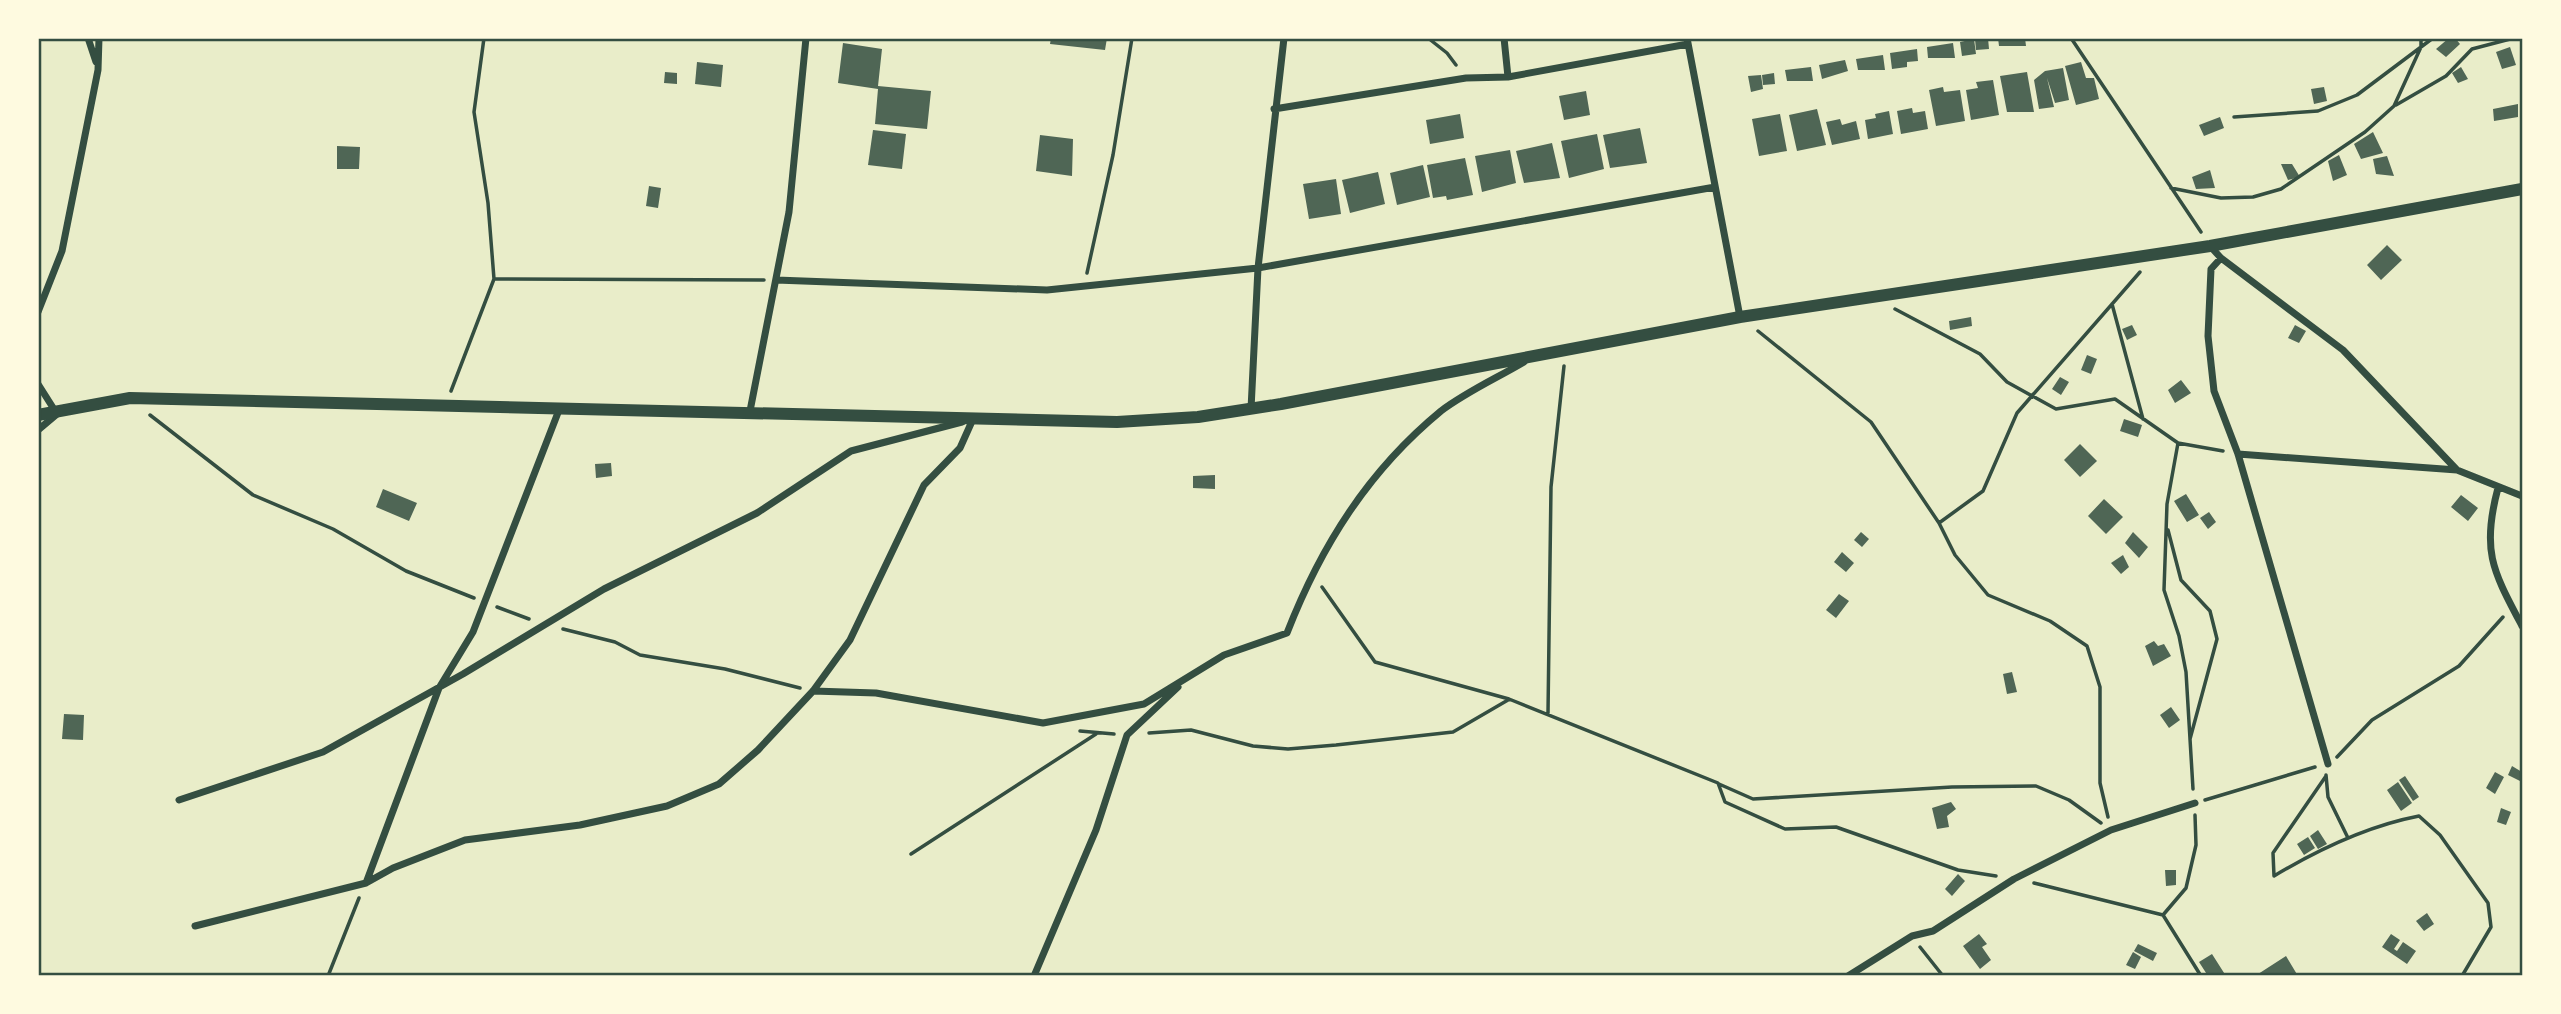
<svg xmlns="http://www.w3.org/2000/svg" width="2561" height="1014" viewBox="0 0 2561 1014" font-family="'Fira Sans',sans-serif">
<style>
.building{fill:#4f6655}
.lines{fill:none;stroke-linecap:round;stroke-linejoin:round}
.path{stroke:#344e41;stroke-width:3.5}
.minor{stroke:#344e41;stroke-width:7}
.tertiary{stroke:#344e41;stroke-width:12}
.neatline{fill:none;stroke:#344e41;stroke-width:2.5}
</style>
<rect width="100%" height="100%" fill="#e9edc9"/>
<path class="building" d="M1051,38H1107L1105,50L1050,44Z
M1981,38H1988L1989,49L1976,50L1975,39Z
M1998,38H2025L2026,46H1999Z
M2449,38H2455L2460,44L2446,57L2436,49Z
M1974,39L1976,54L1962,56L1960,42Z
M843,43L882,49L878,86L931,91L927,129L875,124L878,89L838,83Z
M1953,43L1955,58H1928L1927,47Z
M2510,47L2516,65L2502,69L2496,52Z
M1917,49L1918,61L1907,62V67L1892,69L1890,53Z
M1883,55L1885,70H1858L1856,59Z
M1845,60L1848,71L1822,79L1819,65Z
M697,62L723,65L721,87L695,84Z
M2081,62L2086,78H2094L2099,99L2076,105L2065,66Z
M1811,67L1813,81H1787L1785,70Z
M2461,67L2468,79L2458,83L2452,73Z
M2063,68L2069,100L2055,103L2047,78L2054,107L2039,109L2034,80L2045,71Z
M665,72L677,73V84L664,83Z
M2027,72L2034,112H2007L2000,76Z
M1774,73L1775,84L1763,85L1762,75Z
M1761,75L1763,89L1751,92L1748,76Z
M1993,80L1999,115L1971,120L1966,90L1978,88L1976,82Z
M1943,87L1944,92L1960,90L1965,121L1936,126L1929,90Z
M2324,87L2327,101L2314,104L2311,89Z
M1586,91L1590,115L1564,120L1559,96Z
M2518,104V117L2494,121L2493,109Z
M1912,108L1913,113L1925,111L1928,129L1901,134L1897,111Z
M1817,109L1826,145L1797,151L1789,115Z
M1889,111L1893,134L1868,139L1865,120L1876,118L1875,114Z
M1460,114L1464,138L1430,144L1426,120Z
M1780,114L1787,151L1759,156L1752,119Z
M2220,117L2224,128L2204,136L2199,125Z
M1840,119L1842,125L1856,121L1860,139L1832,145L1826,122Z
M1640,128L1647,163L1610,168L1603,135Z
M873,130L906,134L902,169L868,165Z
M2373,132L2383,153L2361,159L2354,144Z
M1597,134L1604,169L1569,178L1561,141Z
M1040,135L1073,139L1072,176L1036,171Z
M1552,143L1560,178L1524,183L1516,151Z
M337,146L360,147L359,169H337Z
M1510,150L1516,183L1482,192L1475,156Z
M2339,155L2347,175L2333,181L2328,161Z
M2387,156L2394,176L2376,174L2373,159Z
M1465,158L1473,195L1447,200L1446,196L1433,198L1427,165Z
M2281,164H2292L2300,177L2288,180Z
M1423,165L1430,197L1397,205L1390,173Z
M2210,170L2215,188L2196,189L2192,177Z
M1378,172L1385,204L1350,213L1342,180Z
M1336,179L1341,214L1309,219L1303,184Z
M649,186L661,188L658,208L646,206Z
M2387,245L2402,260L2381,280L2367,265Z
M1971,317L1972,326L1950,330L1949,321Z
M2132,325L2137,335L2127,340L2122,329Z
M2295,325L2306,331L2299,343L2288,338Z
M2087,355L2097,359L2091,374L2081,370Z
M2060,377L2069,382L2061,395L2052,389Z
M2181,380L2191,393L2175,403L2168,390Z
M2124,419L2142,425L2138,437L2120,431Z
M2080,444L2097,461L2080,477L2064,460Z
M611,463L612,476L596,478L595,464Z
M1215,475V489L1193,488V476Z
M383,489L417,503L409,521L376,507Z
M2186,494L2199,515L2187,522L2174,501Z
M2461,495L2478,508L2468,521L2451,507Z
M2104,499L2123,517L2106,534L2088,516Z
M2209,512L2216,522L2208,529L2200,518Z
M1861,532L1869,539L1862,547L1854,540Z
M2133,532L2148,547L2139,558L2125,543Z
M1842,552L1854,563L1846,572L1834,562Z
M2123,555L2129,567L2121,574L2111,563Z
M1839,594L1849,601L1836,618L1826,610Z
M2154,641L2158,646L2164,644L2171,656L2153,666L2145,646Z
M2012,672L2017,692L2007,694L2003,674Z
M2171,707L2180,720L2169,728L2160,715Z
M64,714L84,715L83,740L62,739Z
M2512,766L2522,772V782L2508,775Z
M2495,772L2504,777L2495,794L2486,788Z
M2405,776L2419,797L2413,801L2399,780Z
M2398,782L2412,803L2401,811L2387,790Z
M1951,802L1956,809L1947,816L1949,827L1937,829L1932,808Z
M2501,808L2511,812L2506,825L2497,822Z
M2318,830L2327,844L2318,849L2310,836Z
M2308,837L2315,848L2304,855L2297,844Z
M2165,870H2176V885L2166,886Z
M1958,874L1965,881L1952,896L1945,889Z
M2427,913L2434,924L2424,931L2416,921Z
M1979,934L1987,944L1982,947L1991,960L1980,969L1963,946Z
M2391,934L2400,940L2394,949L2397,951L2403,942L2416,951L2407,964L2382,947Z
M2138,944L2157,953L2153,961L2134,951Z
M2133,952L2141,957L2135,969L2126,965Z
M2212,954L2226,976H2208L2199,962Z
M2286,956L2298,976H2255Z"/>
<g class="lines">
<path class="path" d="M484,38L474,112L488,203L494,279L764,280
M1428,38L1447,53L1456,65
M2071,38L2201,232
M2396,105L2446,76L2472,49L2514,38
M2234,117L2318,111L2357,95L2433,38
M2171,188L2221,198L2253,197L2281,189L2365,132L2394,106L2421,47V38
M1087,273L1113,155L1132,38
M2112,304L2143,419
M1895,309L1980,354L2007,382L2056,409L2115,399L2178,443L2223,451
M1758,331L1871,422L1939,523L1955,555L1988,595L2050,621L2087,646L2100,687V783L2108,817
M451,391L494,279
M150,415L253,495L333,529L406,571L474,598
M2178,443L2167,504L2164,590L2179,636L2186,672L2193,789
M1939,523L1983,491L2017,413L2140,272
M2168,530L2181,580L2210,611L2217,639L2190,739
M1322,587L1375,662L1509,699L1718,783L1725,802L1785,829L1836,827L1958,870L1996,876
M497,607L529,619
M563,629L615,642L640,655L725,669L800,688
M1548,713L1551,487L1564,366
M1080,731L1114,734
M1149,733L1191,730L1253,746L1288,749L1336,745L1453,732L1508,700
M2337,757L2372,720L2459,666L2503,617
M2326,775L2328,797L2348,838
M2326,776L2273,853L2274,876C2319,849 2367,826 2419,816L2440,835L2488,903L2491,927L2462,976
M1719,784L1753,799L1952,787L2036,786L2069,800L2101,823
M2205,800L2315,767
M911,854L1096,734
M2034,883L2163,915L2201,976
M2163,915L2186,888L2196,845L2195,815
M1920,947L1943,976
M328,976L359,898"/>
<path class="minor" d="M88,38L96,62
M1284,38L1258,268L1715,187
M1504,38L1508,77
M1687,38L1740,317
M1274,109L1466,78L1508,77L1688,44
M2210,246L2221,258L2343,350L2457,470L2522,496
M2221,258L2211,269L2208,336L2214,391L2238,454L2328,764
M776,280L1047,290L1258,268L1251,409
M38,312L62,251L98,70L99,38
M38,384L57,414L38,430
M750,411L789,212L806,38
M2238,454L2457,470
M2498,488C2481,551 2493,571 2522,626
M813,691L876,693L1043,723L1144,704L1224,655L1287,633C1321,546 1368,471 1441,411C1466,392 1497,378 1524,362
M179,800L323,752L463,674L604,589L757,513L851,451L962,422
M366,883L439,688L473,632L559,410
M195,926L366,883L393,868L465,840L580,825L667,806L719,784L758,750L813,691L850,640L924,485L960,448L973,419
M1034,976L1096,830L1127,735L1178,687
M1848,976L1912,936L1933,931L2014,879L2111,830L2195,803"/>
<path class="tertiary" d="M38,415L130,398L1117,422L1198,417L1281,404L1740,317L2210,246L2522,189"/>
</g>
<rect width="2561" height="1014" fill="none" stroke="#fefae0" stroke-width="80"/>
<rect x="40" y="40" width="2481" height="934" class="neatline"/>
</svg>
